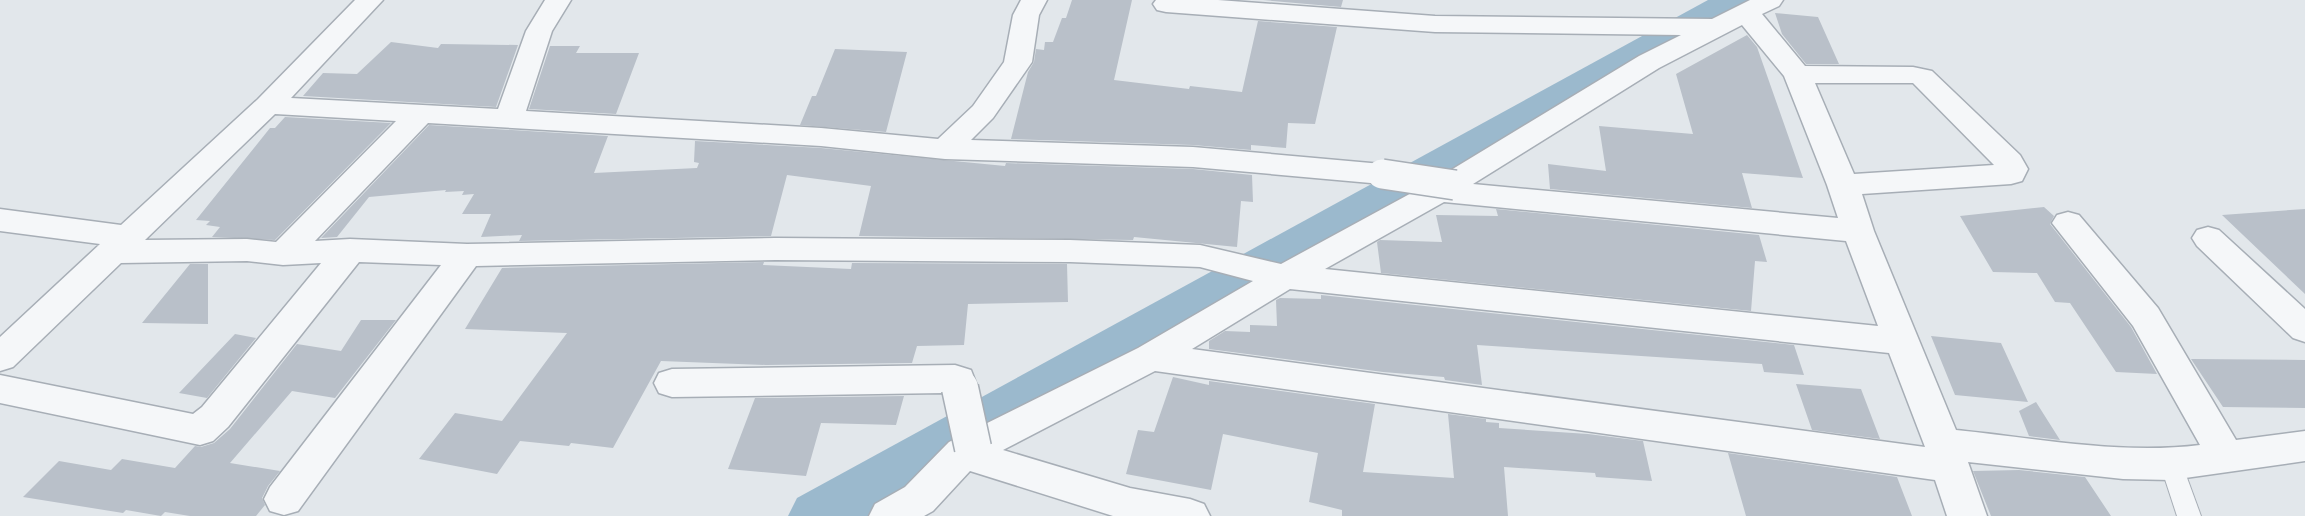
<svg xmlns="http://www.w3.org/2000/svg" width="2305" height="516" viewBox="0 0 2305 516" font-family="'Asap Condensed',sans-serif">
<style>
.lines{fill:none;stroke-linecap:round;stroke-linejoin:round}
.canal{fill:#9bb9cd;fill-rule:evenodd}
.building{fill:#b9c0c9}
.lane-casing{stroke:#a7aeb6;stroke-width:2}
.street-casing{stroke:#a7aeb6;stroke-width:3}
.lane{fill:#f5f7f9;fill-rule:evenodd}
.street{fill:#f5f7f9;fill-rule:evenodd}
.street-bridge-far1-casing{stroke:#a7aeb6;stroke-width:32;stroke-linecap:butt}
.street-bridge-casing{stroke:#a7aeb6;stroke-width:39;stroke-linecap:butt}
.street-bridge-far1{stroke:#f5f7f9;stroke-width:29}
.street-bridge{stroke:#f5f7f9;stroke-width:36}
</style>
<rect width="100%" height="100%" fill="#e2e7eb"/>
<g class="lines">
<path class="canal" d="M1708,0H1757L1751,8L870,516H788L797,498Z"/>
</g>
<path class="building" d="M1072,0H1132L1114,80L1189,89L1190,86L1242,92L1258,21L1337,27L1315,124L1288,123L1286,148L1251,145V150L1193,145L1011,139L1028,72L1034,62L1036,49L1044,50L1045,42H1053L1062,18H1066Z
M1263,0H1343L1341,7Z
M1775,13L1818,17L1839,64H1806L1782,34Z
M1747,35L1757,47L1803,178L1742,173L1752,208L1550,189L1548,164L1606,171L1599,126L1693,134L1676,74Z
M391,42L438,48L441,44L518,45L496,107L303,96L323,73L357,74Z
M550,46H580L576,53H639L616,114L529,109Z
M835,49L907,52L886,132L800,125L812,96H816Z
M285,117L391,123L275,240L212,237L220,227L206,225L210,221L196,220L270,128H275Z
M429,125L608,136L594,173L697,168L699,163L694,162L695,141L821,148L1005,166L1006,163L1193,169L1252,175L1253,202L1241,201L1237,247L1134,237L1133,240L859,236L871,186L787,175L771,236L519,241L522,235L481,237L491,214H462L474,194L462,195L464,191L445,192L446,190L369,197L337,237L321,238Z
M2044,207L2054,216L2050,224L2131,327L2157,374L2116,372L2070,303L2055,302L2037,273L1993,272L1960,216Z
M1496,209L1759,235L1767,262L1755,261L1751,311L1381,273L1377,242L1380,240L1442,242L1436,215L1498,216Z
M2305,209V294L2222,215Z
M764,262L763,265L851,269L852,263L1067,264L1068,302L968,304L964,345L917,346L912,363L766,365L661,361L613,448L571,443L569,446L520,441L497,474L419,459L455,413L502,421L567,333L465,329L502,268Z
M190,264H208V324L142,323Z
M1321,295L1794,345L1804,375L1764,372L1762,364L1477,345L1482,385L1445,380L1444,377L1383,372L1209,349V341L1225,331L1250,332V325L1277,326L1276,300L1280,298L1321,299Z
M361,320H396L335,398L292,391L230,463L280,471L268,486L262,498L265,505L256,516H190L165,512L161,516L126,510L123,513L23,497L59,461L111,470L122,459L175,468L195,446L201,447L214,443L230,429L297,344L341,351Z
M235,334L256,338L207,398L179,393Z
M1931,336L2001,343L2028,402L1955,395Z
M2191,359L2305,360V408L2223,407Z
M1173,377L1209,385V381L1375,404L1363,472L1454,478L1448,414L1486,419V422L1499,423V428L1588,434L1643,441L1652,481L1596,477L1595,473L1504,467L1508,516H1342V510L1309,502L1318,453L1223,434L1211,490L1126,474L1138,430L1154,432Z
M1796,384L1861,389L1880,439L1812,430Z
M904,396L896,425L821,423L806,476L728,469L755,398Z
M2036,402L2060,440L2029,436L2019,411Z
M1728,453L1897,477L1912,516H1746Z
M2019,470L2085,477L2111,516H1991L1973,471Z"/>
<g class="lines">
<defs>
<path id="lane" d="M2171,455L2179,457L2182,464L2201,516H2177L2160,464L2163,457Z"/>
<path id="street" d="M355,0H383L291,98L498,109L526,31L545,0H571L552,31L526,111L821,128L938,139L973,106L1004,62L1013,15L1021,0H1047L1039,15L1032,62L993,118L971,140L1193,147L1382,164L1393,167L1397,174L1393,181L1382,184L1193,167L945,159L821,146L428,123L315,241L350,239L467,244L775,238L1070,240L1200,245L1281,264L1428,184L1639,56L1681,35L1435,32L1166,12L1157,10L1153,4L1156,0H1218L1435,16L1712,19L1750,0H1783L1779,6L1762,14L1805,66L1913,67L1932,71L2020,155L2028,169L2022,181L2011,184L1862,194L1874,231L1956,430C2036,438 2120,455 2200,445L2133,326L2052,223L2057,215L2068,212L2079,215L2158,308L2236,440L2305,431V461L2171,480L2123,479L1968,462L1987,516H1947L1935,480L1155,371L1003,450L1130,488L1190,499L1204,504L1210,516H1113L970,471L933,511L924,516H869L875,504L905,487L949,442L1138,348L1253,281L1200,267L1070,262L775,260L476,266L298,511L284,515L270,511L264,499L270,487L441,265L359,262L228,427L213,441L200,445L0,403V375L193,414L202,407L321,263L283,265L247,261L121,263L13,367L0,371V337L100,244L0,231V209L121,225L258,99ZM1742,25L1784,76L1827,185L1838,218L1473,184L1659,68ZM1815,83H1913L1994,165L1854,174ZM275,114L396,121L276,242L247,239L145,240ZM1444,202L1846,241L1878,326L1325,269ZM1290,289L1889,353L1925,447L1192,349Z
M2208,227L2219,230L2305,309V342L2293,338L2197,246L2192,238L2197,230Z
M955,365L971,370L978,388L973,398L960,402L947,398L944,393L672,397L659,393L654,383L659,373L672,369Z"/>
</defs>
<use href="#lane" class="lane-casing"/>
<use href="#street" class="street-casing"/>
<use href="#lane" class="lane"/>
<use href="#street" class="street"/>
<defs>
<path id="street-bridge-far1" d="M1382,174L1455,185"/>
<path id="street-bridge" d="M960,388L973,448"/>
</defs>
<use href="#street-bridge-far1" class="street-bridge-far1-casing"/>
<use href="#street-bridge" class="street-bridge-casing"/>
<use href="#street-bridge-far1" class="street-bridge-far1"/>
<use href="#street-bridge" class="street-bridge"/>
</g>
</svg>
